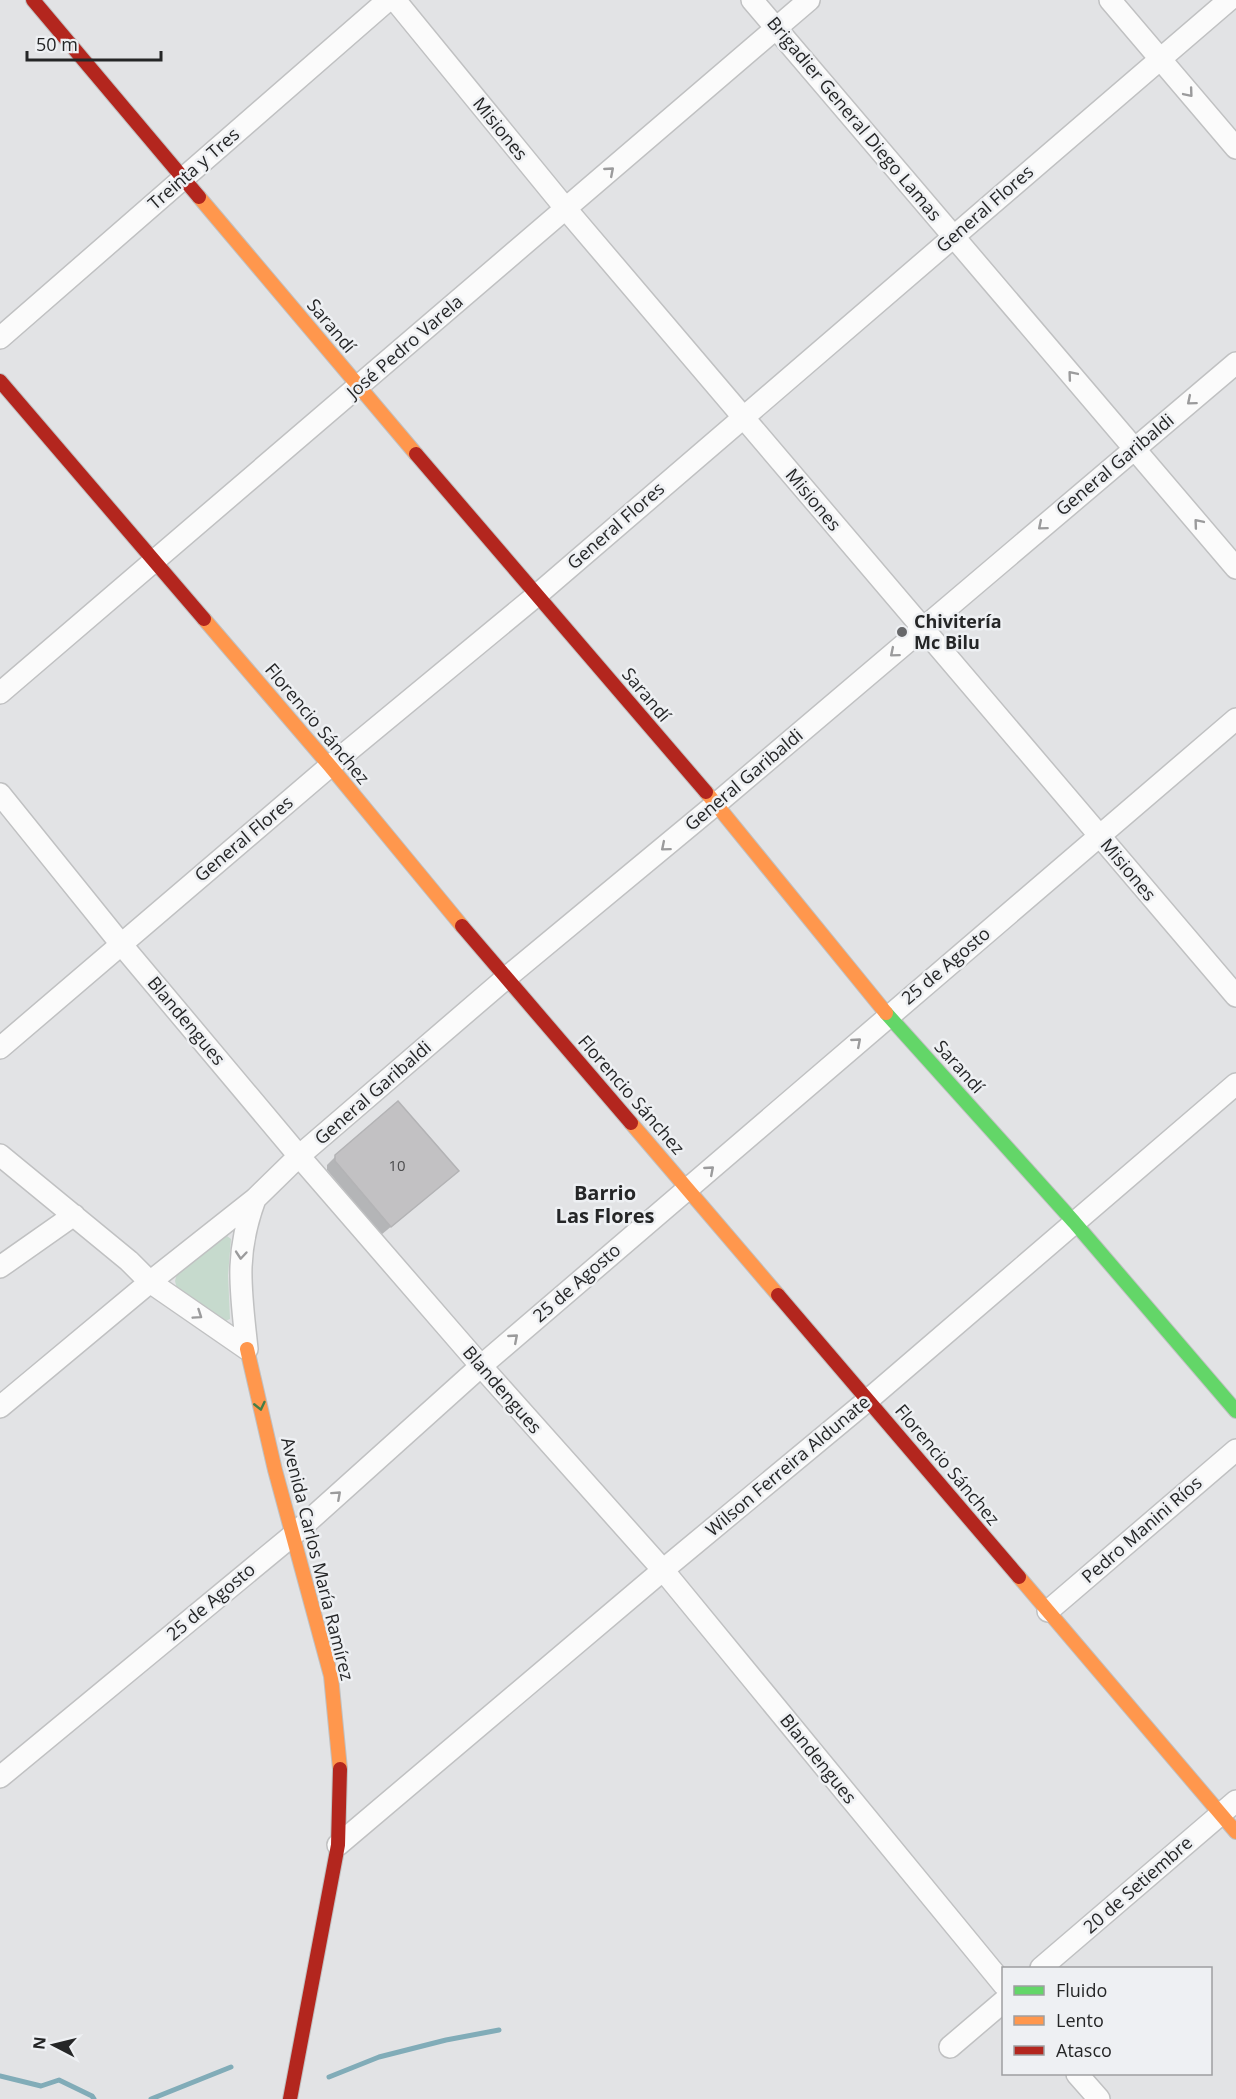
<svg xmlns="http://www.w3.org/2000/svg" width="1236" height="2099" viewBox="0 0 1236 2099" font-family="'Open Sans',sans-serif">
<style>
.green{fill:#c6dacd}
.shadow{fill:#0003}
.lines{fill:none;stroke-linecap:round;stroke-linejoin:round}
.stream{stroke:#81acb8;stroke-width:5}
.building{fill:#c2c1c3;stroke:#b3b3b5;stroke-width:1.5}
.street-casing{stroke:#c0c1c2;stroke-width:24}
.fast-casing{stroke:#c0c1c2;stroke-width:16}
.slow-casing{stroke:#c0c1c2;stroke-width:16}
.jam-casing{stroke:#c0c1c2;stroke-width:16}
.street{stroke:#fbfbfb;stroke-width:21}
.fast{stroke:#63d668;stroke-width:14}
.slow{stroke:#ff974d;stroke-width:14}
.jam{stroke:#b3261e;stroke-width:14}
.oneway{stroke:#9b9b9c}
.oneway2{stroke:#447e48}
.poi-dot{fill:#67686a;stroke:#eef0f3;stroke-width:2}
.labels{text-anchor:middle;stroke-width:5;stroke-linejoin:round;paint-order:stroke}
.number-label{font-size:15px;fill:#4c4d4e}
.street-label{font-size:18px;fill:#252627;stroke:#eef0f3}
.poi-label{font-size:18px;font-weight:bold;fill:#252627;stroke:#eef0f3;text-anchor:start}
.neighbourhood-label{font-size:20px;font-weight:bold;fill:#252627;stroke:#eef0f3}
</style>
<rect width="100%" height="100%" fill="#e2e3e5"/>
<path class="green" d="M227,1236L231,1239L228,1275L230,1319L223,1322L177,1289L175,1281L177,1273Z"/>
<path class="shadow" d="M336,1156L448,1179L381,1235L327,1170V1165Z"/>
<g class="lines">
<path class="stream" d="M0,2076L41,2086L59,2080L92,2096L94,2099
M329,2077L379,2057L446,2040L499,2030
M151,2099L231,2067"/>
</g>
<path class="building" d="M398,1101L459,1171L391,1227L335,1161V1155Z"/>
<g class="lines">
<defs>
<path id="street" d="M395,0L566,209L1236,996
M752,0L1236,568
M1110,0L1236,148
M0,338L388,0
M0,693L809,0
M0,794L121,944L299,1156L481,1366L663,1570L1004,1985
M0,1048L330,766L537,595L1229,0
M0,1155L129,1261L150,1282L247,1349
M0,1267L74,1215
M247,1349C241,1291 234,1256 255,1199
M0,1407L150,1282L255,1199L299,1156L506,978L716,804L1236,363
M1048,1611L1236,1450
M0,1777L293,1535L481,1366L1236,719
M338,1845L663,1570L868,1400L1236,1084
M1041,1968L1236,1801
M950,2047L1004,2001
M1077,2074L1099,2099"/>
<path id="fast" d="M886,1013L1074,1222L1236,1411"/>
<path id="slow" d="M199,197L416,454
M204,619L330,766L462,926
M706,792L886,1013
M631,1123L778,1295
M247,1349L275,1470L331,1676L340,1769
M1019,1577L1236,1832"/>
<path id="jam" d="M33,0L199,197
M0,381L204,619
M416,454L706,792
M462,926L631,1123
M778,1295L1019,1577
M290,2099L338,1845L340,1769"/>
</defs>
<use href="#street" class="street-casing"/>
<use href="#fast" class="fast-casing"/>
<use href="#slow" class="slow-casing"/>
<use href="#jam" class="jam-casing"/>
<use href="#street" class="street"/>
<use href="#fast" class="fast"/>
<use href="#slow" class="slow"/>
<use href="#jam" class="jam"/>
</g>
<defs><path id="oneway-chevron" d="M-2-3.5L2.5 0L-2 3.5" fill="none" stroke-width="1.6" stroke-linecap="round" stroke-linejoin="round" transform="scale(1.5)"/></defs>
<g class="oneway">
<use href="#oneway-chevron" transform="translate(1189 93) rotate(50)"/>
<use href="#oneway-chevron" transform="translate(610 171) rotate(-41)"/>
<use href="#oneway-chevron" transform="translate(1072 375) rotate(-130)"/>
<use href="#oneway-chevron" transform="translate(1191 401) rotate(140)"/>
<use href="#oneway-chevron" transform="translate(1198 523) rotate(-130)"/>
<use href="#oneway-chevron" transform="translate(1042 526) rotate(140)"/>
<use href="#oneway-chevron" transform="translate(894 653) rotate(140)"/>
<use href="#oneway-chevron" transform="translate(665 847) rotate(140)"/>
<use href="#oneway-chevron" transform="translate(857 1042) rotate(-41)"/>
<use href="#oneway-chevron" transform="translate(710 1170) rotate(-41)"/>
<use href="#oneway-chevron" transform="translate(241 1255) rotate(95)"/>
<use href="#oneway-chevron" transform="translate(198 1315) rotate(34)"/>
<use href="#oneway-chevron" transform="translate(514 1338) rotate(-41)"/>
<use href="#oneway-chevron" transform="translate(337 1495) rotate(-42)"/>
</g>
<use class="oneway2" href="#oneway-chevron" transform="translate(260 1406) rotate(77)"/>
<circle class="poi-dot" cx="902" cy="632" r="6"/>
<g class="labels">
<g class="number-label">
<text x="397" y="1171">10</text>
</g>
<g class="street-label">
<text transform="translate(854 119) rotate(50)" y="6">Brigadier General Diego Lamas</text>
<text transform="translate(500 129) rotate(51)" y="6">Misiones</text>
<text transform="translate(194 169) rotate(-41)" y="6">Treinta y Tres</text>
<text transform="translate(985 209) rotate(-41)" y="6">General Flores</text>
<text transform="translate(331 326) rotate(50)" y="6">Sarandí</text>
<text transform="translate(405 347) rotate(-41)" y="6">José Pedro Varela</text>
<text transform="translate(1115 465) rotate(-40)" y="6">General Garibaldi</text>
<text transform="translate(813 500) rotate(50)" y="6">Misiones</text>
<text transform="translate(616 526) rotate(-41)" y="6">General Flores</text>
<text transform="translate(646 695) rotate(50)" y="6">Sarandí</text>
<text transform="translate(317 724) rotate(50)" y="6">Florencio Sánchez</text>
<text transform="translate(744 780) rotate(-40)" y="6">General Garibaldi</text>
<text transform="translate(244 839) rotate(-40)" y="6">General Flores</text>
<text transform="translate(1128 870) rotate(50)" y="6">Misiones</text>
<text transform="translate(946 966) rotate(-40)" y="6">25 de Agosto</text>
<text transform="translate(186 1021) rotate(50)" y="6">Blandengues</text>
<text transform="translate(959 1067) rotate(48)" y="6">Sarandí</text>
<text transform="translate(373 1093) rotate(-41)" y="6">General Garibaldi</text>
<text transform="translate(631 1095) rotate(49)" y="6">Florencio Sánchez</text>
<text transform="translate(577 1283) rotate(-41)" y="6">25 de Agosto</text>
<text transform="translate(502 1390) rotate(49)" y="6">Blandengues</text>
<text transform="translate(947 1465) rotate(50)" y="6">Florencio Sánchez</text>
<text transform="translate(788 1466) rotate(-40)" y="6">Wilson Ferreira Aldunate</text>
<text transform="translate(1142 1530) rotate(-41)" y="6">Pedro Manini Ríos</text>
<text transform="translate(317 1559) rotate(76)" y="6">Avenida Carlos María Ramírez</text>
<text transform="translate(211 1602) rotate(-40)" y="6">25 de Agosto</text>
<text transform="translate(818 1759) rotate(51)" y="6">Blandengues</text>
<text transform="translate(1138 1885) rotate(-41)" y="6">20 de Setiembre</text>
</g>
<g class="poi-label">
<text x="914" y="628">Chivitería<tspan x="914" dy="21">Mc Bilu</tspan></text>
</g>
<g class="neighbourhood-label">
<text x="605" y="1200">Barrio<tspan x="605" dy="23">Las Flores</tspan></text>
</g>
</g>
<rect x="1002" y="1967" width="210" height="108" fill="#eef0f3" stroke="#9e9fa1" stroke-width="1.5"/>
<rect x="1014" y="1986" width="30" height="9" fill="#63d668" stroke="#9e9fa1" stroke-width="1.5"/>
<text x="1056" y="1997" font-size="18" fill="#252627">Fluido</text>
<rect x="1014" y="2016" width="30" height="9" fill="#ff974d" stroke="#9e9fa1" stroke-width="1.5"/>
<text x="1056" y="2027" font-size="18" fill="#252627">Lento</text>
<rect x="1014" y="2046" width="30" height="9" fill="#b3261e" stroke="#9e9fa1" stroke-width="1.5"/>
<text x="1056" y="2057" font-size="18" fill="#252627">Atasco</text>
<g transform="translate(54 2045) rotate(277)" stroke="#eef0f3" stroke-width="4.5" paint-order="stroke">
<path d="M0-4.5L10 22L0 15L-10 22Z" fill="#252627"/>
<text y="-9" font-size="16" font-weight="bold" text-anchor="middle" fill="#252627">N</text>
</g>
<path d="M27 51v9h134v-9" fill="none" stroke="#252627" stroke-width="3"/>
<text x="36" y="51" font-size="18" fill="#252627" stroke="#eef0f3" stroke-width="4.5" paint-order="stroke">50 m</text>
</svg>
